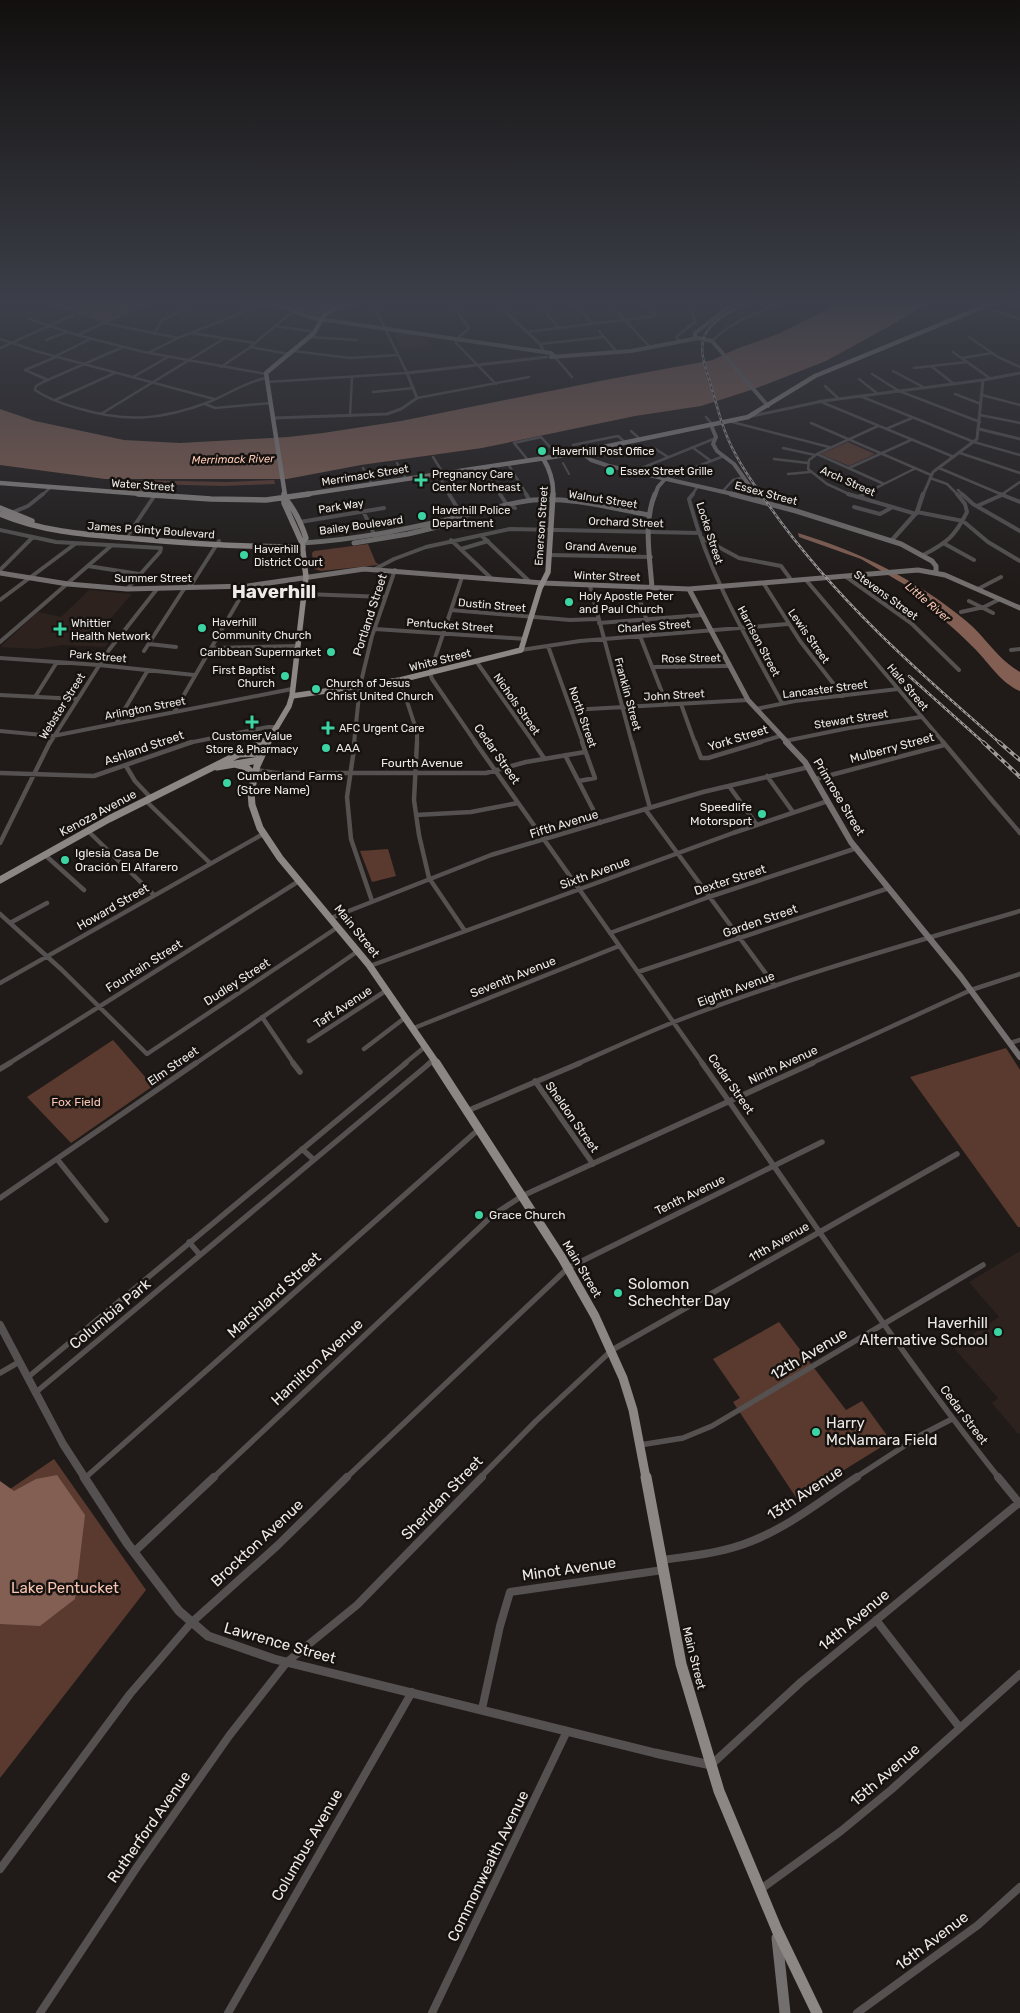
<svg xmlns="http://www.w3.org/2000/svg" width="1020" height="2013" viewBox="0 0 1020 2013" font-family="Rubik,sans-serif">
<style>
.built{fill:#2d221e}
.green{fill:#5a3a2e}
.water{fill:#825f52}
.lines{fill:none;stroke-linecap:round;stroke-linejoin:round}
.pedestrian{stroke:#545150;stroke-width:2}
.minor-far4{stroke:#545150;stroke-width:2.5}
.minor-far3{stroke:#545150;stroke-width:4}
.minor-far2{stroke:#545150;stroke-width:4.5}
.minor-far1{stroke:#545150;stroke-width:5.5}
.minor{stroke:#545150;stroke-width:8}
.tertiary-far3{stroke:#545150;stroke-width:3}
.tertiary-far2{stroke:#545150;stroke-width:4.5}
.tertiary-far1{stroke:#545150;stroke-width:8}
.tertiary{stroke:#545150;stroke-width:9}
.secondary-far3{stroke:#736f6e;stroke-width:4}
.secondary-far2{stroke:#736f6e;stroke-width:5}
.secondary-far1{stroke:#736f6e;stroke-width:6}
.secondary{stroke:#736f6e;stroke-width:11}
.primary-far4{stroke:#8c8684;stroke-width:4.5}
.primary-far3{stroke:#8c8684;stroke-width:5.5}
.primary-far2{stroke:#8c8684;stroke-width:7}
.primary-far1{stroke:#8c8684;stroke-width:9}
.primary{stroke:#8c8684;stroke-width:11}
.rail-far1-casing{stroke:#9d9a98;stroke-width:2.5}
.rail-casing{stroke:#9d9a98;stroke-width:4}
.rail-far1{stroke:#161210;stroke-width:1;stroke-dasharray:3;stroke-linecap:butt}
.rail{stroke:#161210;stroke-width:2;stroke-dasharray:5;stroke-linecap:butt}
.poi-dot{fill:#3dd4a3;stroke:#161210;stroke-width:2}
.labels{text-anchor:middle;stroke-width:5;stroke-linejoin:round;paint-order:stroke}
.far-poi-label{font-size:11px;fill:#edeae8;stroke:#161210;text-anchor:start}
.far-water-label{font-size:11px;font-style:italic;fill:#fecbb7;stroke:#161210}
.far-street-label{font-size:11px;fill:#edeae8;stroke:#161210}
.street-label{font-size:12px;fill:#edeae8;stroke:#161210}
.poi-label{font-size:12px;fill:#edeae8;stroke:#161210;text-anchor:start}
.park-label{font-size:12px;fill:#f8c5b2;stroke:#161210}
.near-poi-label{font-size:15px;fill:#edeae8;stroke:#161210;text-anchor:start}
.near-street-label{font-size:15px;fill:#edeae8;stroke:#161210}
.near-park-label{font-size:15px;fill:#f8c5b2;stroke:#161210}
.far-town-label{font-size:19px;font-weight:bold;fill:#edeae8;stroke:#161210}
</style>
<rect width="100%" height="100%" fill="#201b19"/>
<path class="built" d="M392,330L423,335L430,346L401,349Z
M89,590L132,594L91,641L108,643L105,647L63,645L36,649L0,647L38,612L61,617Z
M1020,1251V1433L1018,1434L992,1403L998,1398L953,1347L999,1317L969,1282Z"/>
<path class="green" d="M42,302H145L102,322Z
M342,302L343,304L315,316L291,308Z
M848,442L875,454L849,466L821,454Z
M130,480L227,482L274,480L275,484L222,486L149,484L143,493L120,491Z
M368,544L376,563L379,564L378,565L321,571L314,569L312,553L314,551Z
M388,849L396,876L372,882L360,851Z
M113,1040L153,1086L71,1143L27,1097Z
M1006,1048L1020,1070V1227H1018L910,1077Z
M779,1322L846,1410L862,1401L891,1441L797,1499L733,1402L740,1398L713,1359Z
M54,1459L146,1590L0,1778V1496Z"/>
<path class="water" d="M842,302H929L888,327L826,361L754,389L701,406L635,416L482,448L361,465L287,479H105L0,465V409L35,421L124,440L180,443L288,437L323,433L401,421L605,380L713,360L736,349L778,334Z
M798,533C860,552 915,579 965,620C986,637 995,657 1020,672V691C1000,683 988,661 972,646C952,626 930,608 907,591L908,588L907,586L861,559L799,537Z
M57,1475L85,1515L75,1599L40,1626L0,1624V1481L14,1491L36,1479Z"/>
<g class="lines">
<path class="pedestrian" d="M563,463L569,474"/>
<path class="minor-far4" d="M450,302L469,328L456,340V343L496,384
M537,302L559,328
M573,302L593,324
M608,302L650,347
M1009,302L1020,305
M283,307L334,302
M983,307L1020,319
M29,319L77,335L144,352L266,374
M104,323L178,338
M275,326L315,332
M599,331L617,352
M526,332L656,316L643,302
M191,333L255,343
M154,334L162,320L187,308L188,306L182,302
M78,335L148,302
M310,337L357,340
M969,337L998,357L1020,367
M0,339L39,352L214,399
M46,340L66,332
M679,340L676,337L695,322L690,302
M712,341C733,320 759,312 786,302
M540,344L604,337
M123,347L43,382L36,386L35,390C48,399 63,404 77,408C126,423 162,420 209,402C229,394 245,382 266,378
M250,347L289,354
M0,348L73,315
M293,351L350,358L398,355
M953,352L991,379
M148,353L178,338L269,302
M56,356L90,339
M554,356L572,377
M962,358L992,353
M931,366L954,384
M221,367L249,348L293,311
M914,368L967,362
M25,370L56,357
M25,370L48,380
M893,371L925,388
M872,374L899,391L980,422
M133,377L168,357
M859,379L878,394
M267,382L407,373L372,302
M825,386L839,399
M373,392L414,388
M955,394L981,404
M982,395L1020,405
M860,396L974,442L1020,455
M417,398L529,377
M55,400L115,373
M819,401L954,457
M205,404L215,408L271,403
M101,414L225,338
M980,415L1020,423
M350,416L352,377
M706,417L713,425
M728,421L829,447
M811,423L931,475
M886,429L912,418
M631,431L641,440
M573,445L618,436L626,443
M692,447L711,461
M654,448L668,457
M783,448L815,455
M960,453L1020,473
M817,454L884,484
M433,457L443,473
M774,459L808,463
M528,460L514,443L541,437L558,456
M397,463L406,479
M508,464L527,495
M484,467L501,495
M363,468L372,484
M849,468L911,440
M939,468L1003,495
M632,472L716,438
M438,474L450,495
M788,474L810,472
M930,478L947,484L958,495
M665,479L724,456
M958,490L963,495
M722,492L733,480L744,477
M42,495L50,488
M692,495L698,486
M851,495L827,484L808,469L809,460L817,454L878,426
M862,495L916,468
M1001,495L1020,482"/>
<path class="minor-far3" d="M449,494L464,519
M500,494L507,505L515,508
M526,494L530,501
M693,494L689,499C708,573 746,637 782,703
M848,494L916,514
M962,494L973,504L1020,531
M1000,494L1020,502
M858,497L865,494
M977,506L1004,494
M854,507L880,514L891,508
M363,511L376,538
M917,512L963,521L988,542L1020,561
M11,513L28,506L43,494
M300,522L384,508
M0,530L56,542L161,548L160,552L127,589
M482,536L530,582
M126,538L155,495
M702,538L739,558L781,566L792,581
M451,540L492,579
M945,544L974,560
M461,549L488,541
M550,555L651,557
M923,555C947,543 955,536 967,512L965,504L957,494
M88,566L139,574
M375,569L394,559L426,547L510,529L700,533
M0,570L33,537
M845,576L911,623L959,670
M462,577L430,673L432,679L476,743
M806,580L944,743
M764,584L800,641L843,696
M590,586L632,743
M635,587L652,635
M978,589L1001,577
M305,594L385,597
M0,600L75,544
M969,601L993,613
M451,610L570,620L598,619
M961,612L984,607L1000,599
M599,623L702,615
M375,629L525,639
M640,636L667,705
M0,642L112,545
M149,644L176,647
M548,646L583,743
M212,648L298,646
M521,650L580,641L788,624
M1011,650L1020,649
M144,651L184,589L191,585L219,541
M673,656L677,667
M0,658L99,665L194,675
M476,661L534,743
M654,667L728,666
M400,680L417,732V743
M0,695L77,699
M35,697L57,662
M681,704L695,743
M756,709L795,701L898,689
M571,710L748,700
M174,712L247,586
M117,722L148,670
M0,731L53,736L292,689
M785,741L849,728L921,717
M50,743L109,650L157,589
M188,743L268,727H277
M354,743L360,686L372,636L395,570
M757,743L780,736"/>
<path class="minor-far2" d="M355,742L347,797L351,839L372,901
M417,742L414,800L419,835L429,878L465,931
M475,742L703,1064
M533,742L544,758
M632,742L650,808
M695,742L701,758H708L761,742
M943,742L996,805
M565,755L600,823
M126,766L135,781L151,798
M256,770L276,773H486L526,762L585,752
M0,773L94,776L192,742
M767,776L793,812
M816,779L944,745
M579,781L595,778L582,742
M729,786L757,825
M146,801L210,863
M997,806L1020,833
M645,809L775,986
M416,815L471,812L518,803
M88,831L154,895
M0,843L50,742
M45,855L84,890
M0,914L62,970L147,1054L338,927
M331,918L491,855L703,792L809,767
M10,923L47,903
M610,933L709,897L857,848
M370,966L733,833L828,801
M638,972L889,888
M0,983L263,834
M262,1017L294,1064
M414,1028L619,946
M309,1041L387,990
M1010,1043L1020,1040
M364,1049L406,1017
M8,1064L299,881
M195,1064L358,951
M404,1064L426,1046
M428,1064L434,1059
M577,1064C609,1050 641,1035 674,1022C787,978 904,945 1020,911
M810,1064L971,990L1020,974"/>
<path class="minor-far1" d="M293,1063L300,1072
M702,1063C800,1201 893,1345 999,1478
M0,1069L10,1063
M535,1081L593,1164
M467,1111L580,1063
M302,1149L313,1159
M57,1159L106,1220
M0,1198L196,1063
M189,1242L200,1255
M0,1373L19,1362
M27,1378L406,1063
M35,1393L430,1063
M640,1445L683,1438L712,1426L983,1265
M85,1478L479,1129
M213,1478L493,1215L522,1196L813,1063
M346,1478L568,1268L822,1142
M480,1478L536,1421L612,1350L957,1154
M855,1478L921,1435L952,1419"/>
<path class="minor" d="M998,1477L1020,1504
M134,1552L214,1477
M661,1560C692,1556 723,1553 752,1541C790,1526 823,1499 857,1477
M876,1620L960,1728
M482,1709L500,1626L510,1592L663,1570
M712,1764L801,1682L1020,1502
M0,1869L130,1694L191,1623L278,1545L347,1477
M761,1889L841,1831L892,1789L1020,1674
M40,2013L137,1867L229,1736L287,1662L357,1605L482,1477
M228,2013L412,1692
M432,2013L567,1731
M857,2013L978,1925L1020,1887"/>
<path class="tertiary-far3" d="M495,302L540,344L544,352
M748,417L823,401L983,380L1020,373
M274,418L387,414L401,409L417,398L407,373L547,357
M979,429L1020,439
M923,495L933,472L977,439L983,380"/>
<path class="tertiary-far2" d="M892,540L917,512L923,494"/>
<path class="tertiary-far1" d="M0,1325L63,1444L85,1478"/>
<path class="tertiary" d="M84,1477L127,1543L179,1611L208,1636L274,1659L655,1753L711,1765"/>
<path class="secondary-far3" d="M271,302L312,318L551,353L554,356
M695,337V333L730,306L732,302
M551,357L631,351L698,338L712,341L768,406
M711,425L716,437L713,444L717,451L734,464L756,495
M581,452L591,460L609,466L737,495
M655,495L658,487L665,479"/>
<path class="secondary-far2" d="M731,494L796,511L901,544L932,561L936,566V571
M756,494L761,501
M302,543C355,540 407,529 459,517C483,511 507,503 533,500C572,497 611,508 649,515
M354,543L408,534L466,520
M0,573L68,584L127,589L248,586L364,569L543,583L689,589L918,570L945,575L1020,608
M652,588C650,558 643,522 655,494
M689,589L748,700L788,743"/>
<path class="secondary-far1" d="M786,742L805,762L851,842L961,977L1020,1057"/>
<path class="secondary" d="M777,1938L785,2013"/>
<path class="primary-far4" d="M543,458C550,470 554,481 553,495
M0,483L155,495
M285,495L266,373L314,333L324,315L336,308L359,302
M301,495L565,455L748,417L815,376L995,302"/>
<path class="primary-far3" d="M138,494L211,499L266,500L309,494
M285,498C295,510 301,523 306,538L302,543
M0,508L32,521
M0,514C45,533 91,535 139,539C193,544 248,547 303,547
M292,696L400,680L521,650L540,588L548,572L553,494
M259,743L270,739
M267,743L289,706L292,696L306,577L302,543L284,503V494"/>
<path class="primary-far2" d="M268,742L257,766L251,792L252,805L260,828L280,858L369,965L437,1064
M239,754L262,753
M235,764L246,767L255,776
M217,767L259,760
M0,880L109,819L263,742"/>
<path class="primary-far1" d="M436,1063L562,1258L595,1316L623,1378L633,1410L646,1478"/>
<path class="primary" d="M646,1477L681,1664L719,1791L777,1930L817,2013"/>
<defs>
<path id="rail-far1" d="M748,302C733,310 711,320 704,337C698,353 708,374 712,389C717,406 721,423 728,439C739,464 755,486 770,507C834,598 917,671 1000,743
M909,676L984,743"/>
<path id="rail" d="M983,742L1020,777
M999,742L1020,760"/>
</defs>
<use href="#rail-far1" class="rail-far1-casing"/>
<use href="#rail" class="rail-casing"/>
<use href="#rail-far1" class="rail-far1"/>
<use href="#rail" class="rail"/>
</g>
<linearGradient id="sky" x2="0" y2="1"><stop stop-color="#120f0e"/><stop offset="0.52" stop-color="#3c3f49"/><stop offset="1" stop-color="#3c3f49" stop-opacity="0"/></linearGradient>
<rect width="1020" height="584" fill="url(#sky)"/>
<g class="poi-dot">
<circle cx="542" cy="451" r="5"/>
<circle cx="610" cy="471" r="5"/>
<path d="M418.5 472.5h5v5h5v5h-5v5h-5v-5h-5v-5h5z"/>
<circle cx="422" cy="516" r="5"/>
<circle cx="244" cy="555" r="5"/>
<circle cx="569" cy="602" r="5"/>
<circle cx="202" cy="628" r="5"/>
<path d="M57.5 621.5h5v5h5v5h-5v5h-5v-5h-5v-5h5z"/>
<circle cx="331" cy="652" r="5"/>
<circle cx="285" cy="676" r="5"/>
<circle cx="316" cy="689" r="5"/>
<path d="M249.5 714.5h5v5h5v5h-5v5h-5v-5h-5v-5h5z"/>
<path d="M325.5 720.5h5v5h5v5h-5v5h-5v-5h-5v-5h5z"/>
<circle cx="326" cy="748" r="5"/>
<circle cx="227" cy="783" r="5"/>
<circle cx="762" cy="814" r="5"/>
<circle cx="65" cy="860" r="5"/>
<circle cx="479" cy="1215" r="5"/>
<circle cx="618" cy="1293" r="5"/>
<circle cx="998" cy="1332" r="5"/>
<circle cx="816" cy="1432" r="5"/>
</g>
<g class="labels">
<g class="far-poi-label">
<text x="552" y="455">Haverhill Post Office</text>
<text x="620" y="475">Essex Street Grille</text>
<text x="432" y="478">Pregnancy Care<tspan x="432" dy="13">Center Northeast</tspan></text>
<text x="432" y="514">Haverhill Police<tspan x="432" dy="13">Department</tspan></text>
<text x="254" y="553">Haverhill<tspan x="254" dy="13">District Court</tspan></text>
<text x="579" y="600">Holy Apostle Peter<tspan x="579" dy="13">and Paul Church</tspan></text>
<text x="212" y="626">Haverhill<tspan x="212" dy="13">Community Church</tspan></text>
<text x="71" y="627">Whittier<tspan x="71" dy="13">Health Network</tspan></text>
<text x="321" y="656" text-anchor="end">Caribbean Supermarket</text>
<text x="275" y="674" text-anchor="end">First Baptist<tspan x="275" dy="13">Church</tspan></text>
<text x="326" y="687">Church of Jesus<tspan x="326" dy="13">Christ United Church</tspan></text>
<text x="339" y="732">AFC Urgent Care</text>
<text x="252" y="740" text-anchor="middle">Customer Value<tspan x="252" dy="13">Store &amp; Pharmacy</tspan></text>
</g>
<g class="far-water-label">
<text transform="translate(233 459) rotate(-1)" y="4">Merrimack River</text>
<text transform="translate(928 602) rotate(40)" y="4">Little River</text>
</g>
<g class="far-street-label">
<text transform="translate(365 475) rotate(-9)" y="4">Merrimack Street</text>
<text transform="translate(848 481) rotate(24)" y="4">Arch Street</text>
<text transform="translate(143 485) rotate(4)" y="4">Water Street</text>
<text transform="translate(766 493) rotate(15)" y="4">Essex Street</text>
<text transform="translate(603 499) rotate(9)" y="4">Walnut Street</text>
<text transform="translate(341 506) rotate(-9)" y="4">Park Way</text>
<text transform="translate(626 522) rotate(2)" y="4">Orchard Street</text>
<text transform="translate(361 525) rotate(-8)" y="4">Bailey Boulevard</text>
<text transform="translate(541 526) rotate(-86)" y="4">Emerson Street</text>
<text transform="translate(151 530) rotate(4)" y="4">James P Ginty Boulevard</text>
<text transform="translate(710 533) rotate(72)" y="4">Locke Street</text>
<text transform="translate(601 547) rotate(2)" y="4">Grand Avenue</text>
<text transform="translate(607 576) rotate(2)" y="4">Winter Street</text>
<text x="153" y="582">Summer Street</text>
<text transform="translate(886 595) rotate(36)" y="4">Stevens Street</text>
<text transform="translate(492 605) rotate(5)" y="4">Dustin Street</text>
<text transform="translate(450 625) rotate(4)" y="4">Pentucket Street</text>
<text transform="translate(654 626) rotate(-4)" y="4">Charles Street</text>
<text transform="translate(809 636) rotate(55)" y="4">Lewis Street</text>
<text transform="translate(759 641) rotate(62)" y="4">Harrison Street</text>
<text transform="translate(98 656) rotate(5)" y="4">Park Street</text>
<text transform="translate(691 658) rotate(-1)" y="4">Rose Street</text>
<text transform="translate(440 660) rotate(-14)" y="4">White Street</text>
<text transform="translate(908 687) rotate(50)" y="4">Hale Street</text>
<text transform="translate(825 689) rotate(-7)" y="4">Lancaster Street</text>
<text transform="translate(628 694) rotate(75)" y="4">Franklin Street</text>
<text transform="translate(674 695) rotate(-3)" y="4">John Street</text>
<text transform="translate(517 704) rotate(55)" y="4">Nichols Street</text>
<text transform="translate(62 706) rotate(-58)" y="4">Webster Street</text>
<text transform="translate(145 708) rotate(-11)" y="4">Arlington Street</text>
<text transform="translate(583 717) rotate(71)" y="4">North Street</text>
<text transform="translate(851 719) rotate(-9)" y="4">Stewart Street</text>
</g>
<g class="street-label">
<text transform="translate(370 615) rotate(-72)" y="4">Portland Street</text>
<text transform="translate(738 738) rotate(-17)" y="4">York Street</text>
<text transform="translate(144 748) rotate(-19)" y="4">Ashland Street</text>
<text transform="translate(892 748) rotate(-15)" y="4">Mulberry Street</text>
<text transform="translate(497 754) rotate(55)" y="4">Cedar Street</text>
<text x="422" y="767">Fourth Avenue</text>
<text transform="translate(839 797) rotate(59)" y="4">Primrose Street</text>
<text transform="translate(98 813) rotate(-28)" y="4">Kenoza Avenue</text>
<text transform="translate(564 824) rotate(-17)" y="4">Fifth Avenue</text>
<text transform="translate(595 873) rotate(-20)" y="4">Sixth Avenue</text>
<text transform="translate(730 880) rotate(-18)" y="4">Dexter Street</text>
<text transform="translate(113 907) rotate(-30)" y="4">Howard Street</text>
<text transform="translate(760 921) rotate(-19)" y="4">Garden Street</text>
<text transform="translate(357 931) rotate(51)" y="4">Main Street</text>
<text transform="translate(144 966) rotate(-32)" y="4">Fountain Street</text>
<text transform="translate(513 977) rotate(-22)" y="4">Seventh Avenue</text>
<text transform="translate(237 982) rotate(-33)" y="4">Dudley Street</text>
<text transform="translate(736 989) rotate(-20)" y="4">Eighth Avenue</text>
<text transform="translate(343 1007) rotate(-33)" y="4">Taft Avenue</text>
<text transform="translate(783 1065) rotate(-25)" y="4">Ninth Avenue</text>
<text transform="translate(173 1066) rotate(-35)" y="4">Elm Street</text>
<text transform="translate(731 1084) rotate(55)" y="4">Cedar Street</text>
<text transform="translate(572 1117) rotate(55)" y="4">Sheldon Street</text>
<text transform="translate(690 1195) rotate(-26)" y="4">Tenth Avenue</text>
<text transform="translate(779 1242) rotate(-30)" y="4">11th Avenue</text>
<text transform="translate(582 1269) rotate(59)" y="4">Main Street</text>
<text transform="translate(964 1415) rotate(53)" y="4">Cedar Street</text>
<text transform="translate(694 1658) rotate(76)" y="4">Main Street</text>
</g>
<g class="poi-label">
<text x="336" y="752">AAA</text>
<text x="237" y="780">Cumberland Farms<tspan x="237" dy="14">(Store Name)</tspan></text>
<text x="752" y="811" text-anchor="end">Speedlife<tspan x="752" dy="14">Motorsport</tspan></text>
<text x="75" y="857">Iglesia Casa De<tspan x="75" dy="14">Oración El Alfarero</tspan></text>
<text x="489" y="1219">Grace Church</text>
</g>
<g class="park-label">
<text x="76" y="1106">Fox Field</text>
</g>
<g class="near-poi-label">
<text x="628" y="1289">Solomon<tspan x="628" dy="17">Schechter Day</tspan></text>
<text x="988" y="1328" text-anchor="end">Haverhill<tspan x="988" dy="17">Alternative School</tspan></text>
<text x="826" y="1428">Harry<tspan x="826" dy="17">McNamara Field</tspan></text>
</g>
<g class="near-street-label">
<text transform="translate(274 1295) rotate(-42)" y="5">Marshland Street</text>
<text transform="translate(110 1314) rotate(-40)" y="5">Columbia Park</text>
<text transform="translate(809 1354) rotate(-31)" y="5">12th Avenue</text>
<text transform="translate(317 1362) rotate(-43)" y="5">Hamilton Avenue</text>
<text transform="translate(805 1493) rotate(-33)" y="5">13th Avenue</text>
<text transform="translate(442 1498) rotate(-46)" y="5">Sheridan Street</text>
<text transform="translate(257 1543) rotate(-43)" y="5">Brockton Avenue</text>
<text transform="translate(569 1569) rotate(-8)" y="5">Minot Avenue</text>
<text transform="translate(854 1620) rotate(-40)" y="5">14th Avenue</text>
<text transform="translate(280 1643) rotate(16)" y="5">Lawrence Street</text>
<text transform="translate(885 1775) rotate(-41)" y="5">15th Avenue</text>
<text transform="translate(149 1827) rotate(-55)" y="5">Rutherford Avenue</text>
<text transform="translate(307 1845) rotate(-60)" y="5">Columbus Avenue</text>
<text transform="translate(488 1866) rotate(-64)" y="5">Commonwealth Avenue</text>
<text transform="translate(932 1941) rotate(-37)" y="5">16th Avenue</text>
</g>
<g class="near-park-label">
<text x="65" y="1593">Lake Pentucket</text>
</g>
<g class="far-town-label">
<text x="274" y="598">Haverhill</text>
</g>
</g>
</svg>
